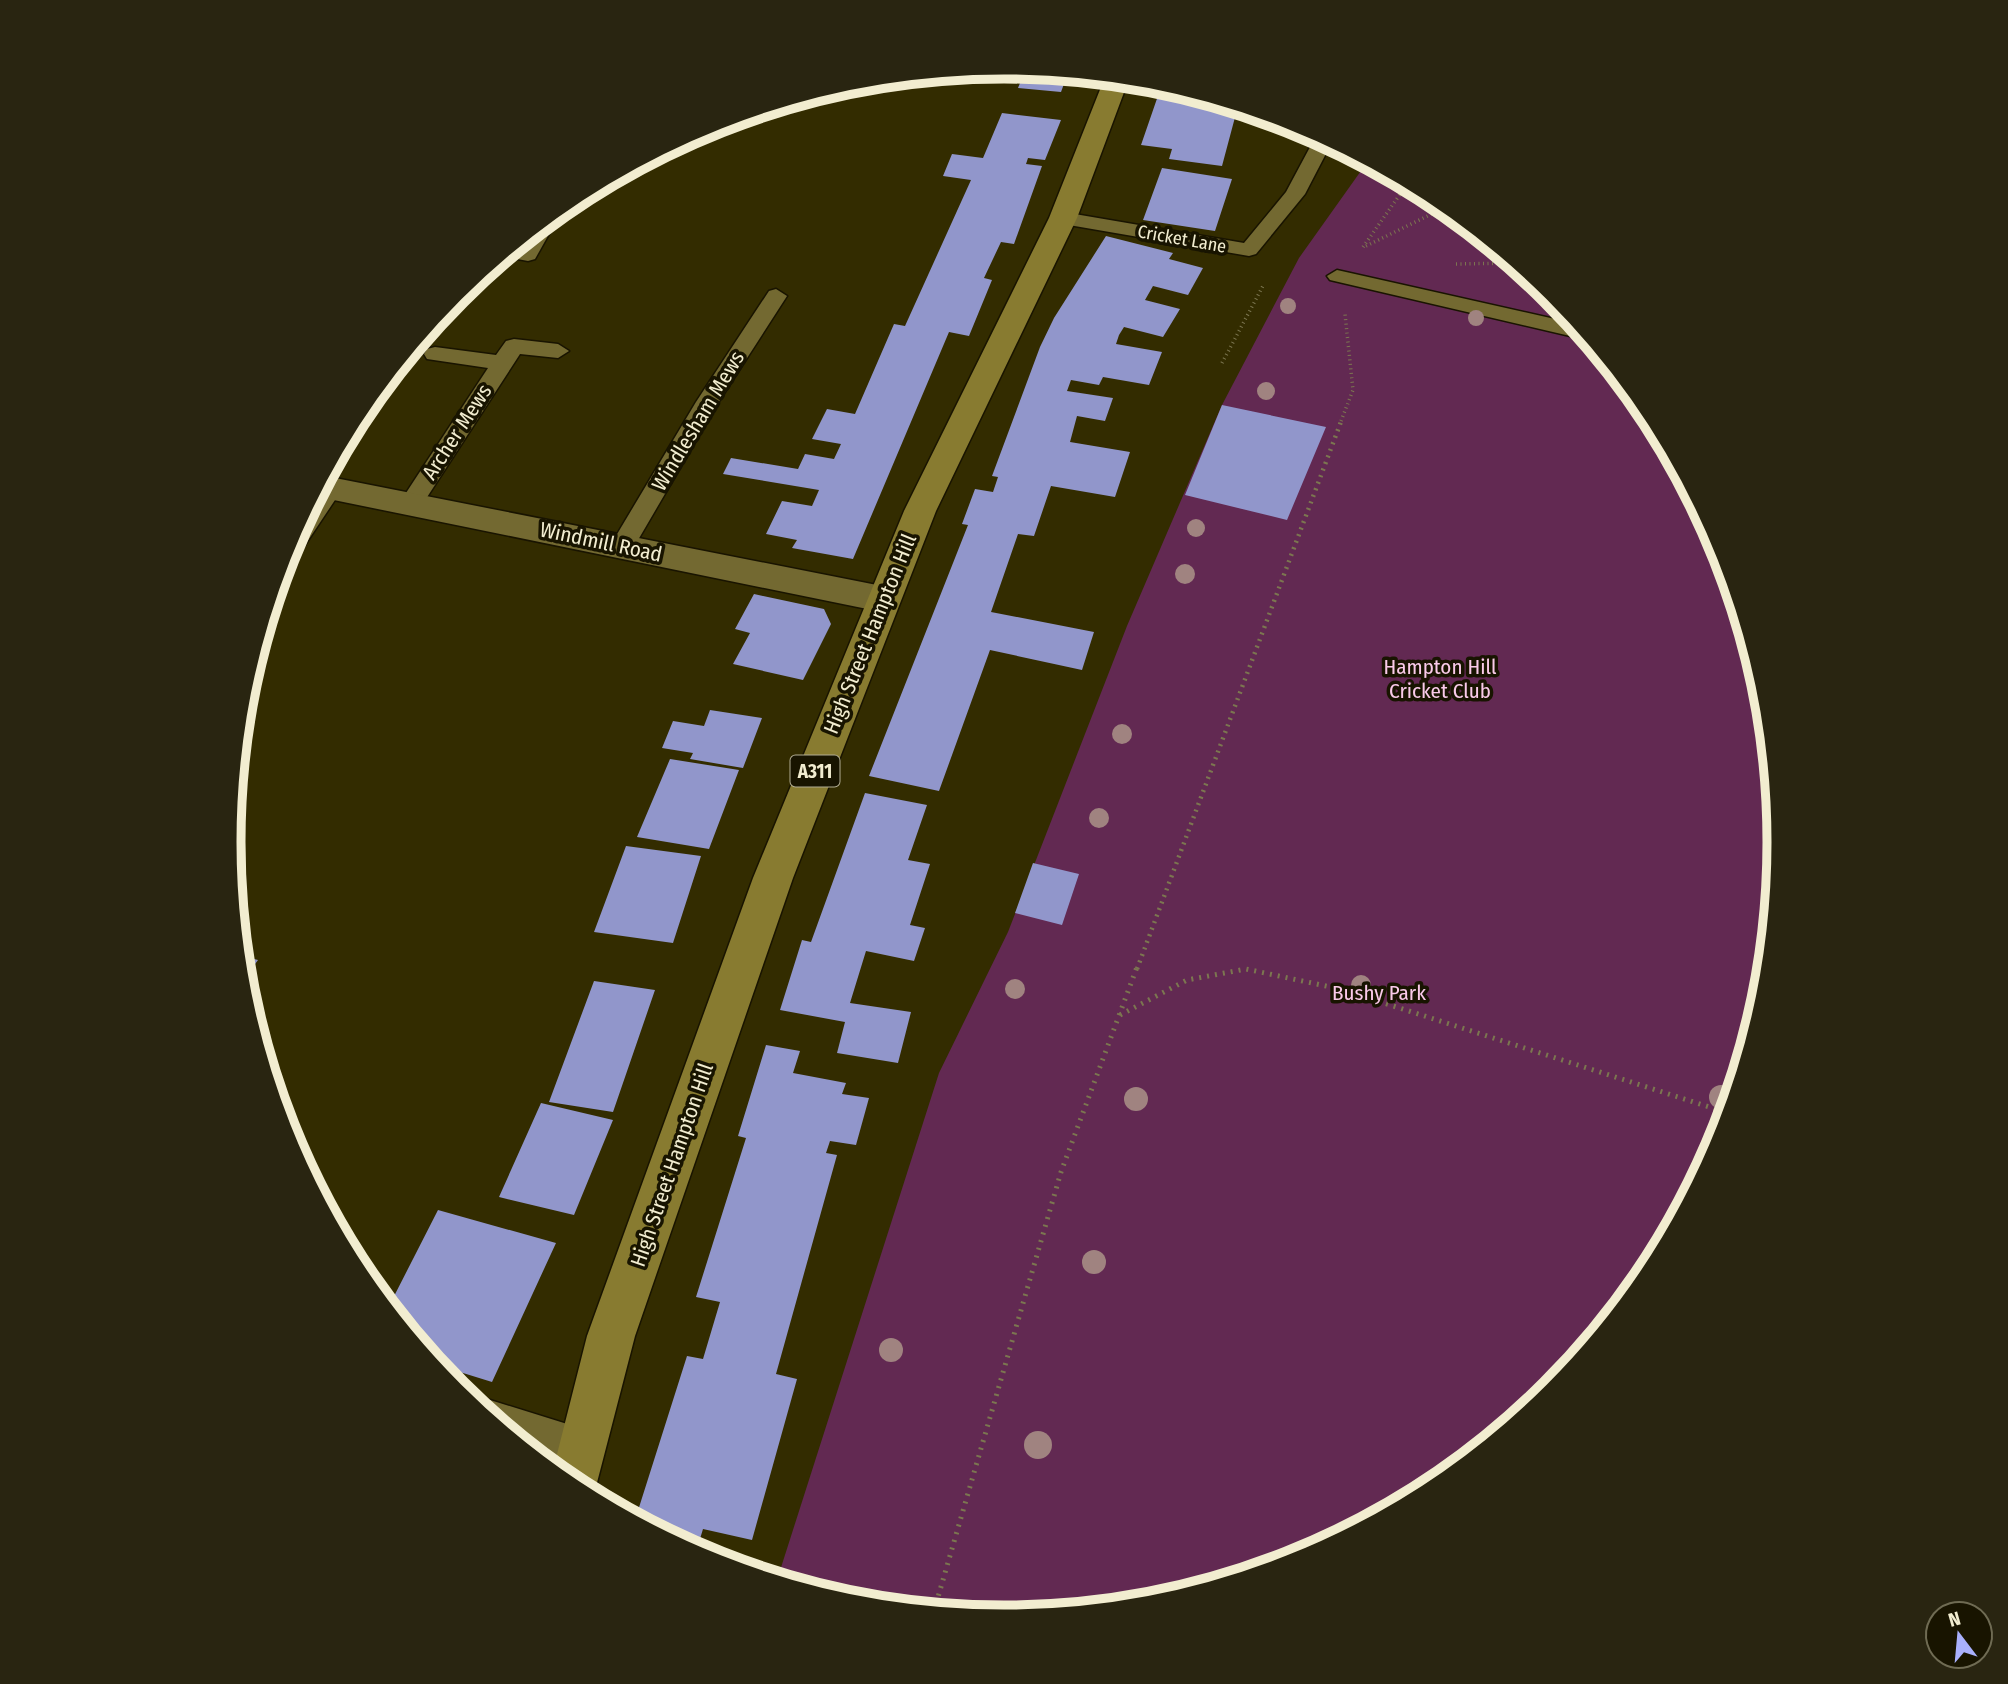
<svg xmlns="http://www.w3.org/2000/svg" width="2008" height="1684" viewBox="0 0 2008 1684" font-family="'Fira Sans Condensed',sans-serif">
<style>
.green{fill:#622952}
.building{fill:#9196cb}
.lines{fill:none;stroke-linecap:round;stroke-linejoin:round}
.service-casing{stroke:#191400;stroke-width:3}
.minor-casing{stroke:#191400;stroke-width:3}
.primary-casing{stroke:#191400;stroke-width:3}
.path-far2{stroke:#7c7650;stroke-width:3.5;stroke-dasharray:1 3.5;stroke-linecap:butt}
.path-far1{stroke:#7c7650;stroke-width:4.5;stroke-dasharray:2 5;stroke-linecap:butt}
.path{stroke:#7c7650;stroke-width:5;stroke-dasharray:2 6;stroke-linecap:butt}
.service{fill:#736931;fill-rule:evenodd}
.minor{fill:#736931;fill-rule:evenodd}
.primary{fill:#887b30;fill-rule:evenodd}
.tree{fill:#a08380}
.labels{text-anchor:middle;stroke-width:7;stroke-linejoin:round;paint-order:stroke}
.far-street-label{font-size:18px;fill:#f2edd0;stroke:#181400}
.shield{fill:#181400;stroke:#b1ac92;stroke-width:2}
.shield-label{font-size:19px;font-weight:bold;fill:#f2edd0}
.street-label{font-size:21px;fill:#f2edd0;stroke:#181400}
.park-label{font-size:21px;fill:#facae9;stroke:#181400}
.rim{fill:none;stroke:#f2edd0;stroke-width:9}
</style>
<rect width="100%" height="100%" fill="#332c00"/>
<path class="green" d="M1368,161L1435,197L1553,294L1649,411L1721,546L1765,691L1779,842L1765,994L1720,1139L1649,1273L1552,1391L1435,1487L1300,1559L1155,1603L1004,1617L852,1603L777,1580L939,1073L1008,932L1127,626L1222,405L1299,258Z"/>
<path class="building" d="M1004,67L1068,73L1061,92L1018,88L1020,83L998,80Z
M1156,82L1238,106L1222,166L1169,159L1172,149L1141,145L1161,87H1155Z
M1002,113L1061,120L1045,160L1028,158L1026,164L1042,166L1014,244L1001,242L984,278L992,280L969,336L949,332L853,559L792,548L797,540L766,534L782,501L812,506L819,490L723,474L731,458L798,469L805,454L834,459L841,444L812,439L827,409L855,414L894,324L905,326L971,180L943,176L952,154L983,158Z
M1162,168L1232,179L1215,231L1143,220Z
M1106,236L1173,253L1169,259L1203,268L1188,295L1153,286L1145,300L1180,309L1163,337L1124,327L1119,335L1116,344L1162,352L1149,385L1103,377L1099,385L1071,380L1067,391L1113,398L1105,421L1077,416L1070,442L1130,452L1115,497L1051,486L1034,536L1018,534L991,612L1094,632L1082,670L990,650L939,791L869,776L968,525L962,524L975,489L993,492L998,477L992,476L1040,347L1054,318Z
M1222,405L1326,427L1287,520L1185,495Z
M754,594L824,609L831,624L803,680L733,664L750,633L735,629Z
M710,710L762,718L743,768L690,759L693,753L662,748L673,721L704,726Z
M670,759L739,770L709,849L637,837Z
M865,793L927,805L908,860L930,864L910,925L925,928L914,961L866,951L850,1003L911,1012L898,1063L837,1053L845,1022L780,1010L802,940L811,942Z
M626,846L701,856L673,943L594,932Z
M1033,863L1079,874L1062,925L1015,913Z
M240,955L258,960L242,982L241,968Z
M594,981L655,990L613,1112L549,1102Z
M766,1045L800,1051L793,1073L846,1083L842,1094L869,1098L856,1145L830,1141L826,1153L837,1155L776,1374L797,1379L752,1540L703,1529L696,1552L635,1520L687,1356L703,1359L720,1302L696,1297L746,1138L738,1136Z
M541,1103L613,1120L574,1215L499,1197Z
M438,1210L556,1243L492,1382L434,1364L388,1308Z"/>
<g class="lines">
<defs>
<path id="service" d="M1317,134L1332,142L1305,194L1256,254L1249,256L1063,224L1053,218L1063,212L1244,243L1286,192Z
M554,213L558,218L535,259L528,261L502,256L514,246L522,248L530,233Z
M1337,270L1577,324L1588,337L1583,339L1330,280L1327,276Z
M776,289L787,296L718,403L631,552L622,555L613,552L610,546L696,402L769,291Z
M514,339L558,344L569,351L558,358L520,354L420,508H404L400,502L404,496L488,368L427,359L424,354L427,349L435,347L496,355L506,341Z
M331,480L339,482L343,488L293,563L282,565C288,545 311,486 331,480Z
M490,1400L596,1433L601,1446L596,1459L583,1464L523,1446L477,1408Z"/>
<path id="minor" d="M325,476L882,586L894,590L899,599L894,608L882,612L314,496Z"/>
<path id="primary" d="M1105,77L1129,79L1077,218L936,511L793,878L635,1336L593,1498L553,1470L587,1336L753,878L904,511L1049,218Z"/>
</defs>
<use href="#service" class="service-casing"/>
<use href="#minor" class="minor-casing"/>
<use href="#primary" class="primary-casing"/>
<path class="path-far2" d="M1366,246L1446,207
M1363,247L1408,183
M1456,264L1515,263
M1222,363L1264,284
M1341,421L1353,390L1345,314"/>
<path class="path-far1" d="M1137,969L1342,419"/>
<path class="path" d="M1120,1015L1187,980L1246,969L1340,989L1728,1113
M934,1611L1061,1172L1137,967"/>
<use href="#service" class="service"/>
<use href="#minor" class="minor"/>
<use href="#primary" class="primary"/>
</g>
<g class="tree">
<circle cx="1288" cy="306" r="8"/>
<circle cx="1476" cy="318" r="8"/>
<circle cx="1266" cy="391" r="9"/>
<circle cx="1196" cy="528" r="9"/>
<circle cx="1185" cy="574" r="10"/>
<circle cx="1122" cy="734" r="10"/>
<circle cx="1099" cy="818" r="10"/>
<circle cx="1361" cy="985" r="10"/>
<circle cx="1015" cy="989" r="10"/>
<circle cx="1721" cy="1097" r="12"/>
<circle cx="1136" cy="1099" r="12"/>
<circle cx="1094" cy="1262" r="12"/>
<circle cx="891" cy="1350" r="12"/>
<circle cx="1038" cy="1445" r="14"/>
</g>
<g class="labels">
<g class="far-street-label">
<text transform="translate(1182 239) rotate(10)" y="6">Cricket Lane</text>
</g>
<rect class="shield" x="790.5" y="755.5" width="49" height="31" rx="5"/>
<g class="shield-label">
<text x="815" y="778">A311</text>
</g>
<g class="street-label">
<text transform="translate(698 421) rotate(-59)" y="7">Windlesham Mews</text>
<text transform="translate(457 432) rotate(-57)" y="7">Archer Mews</text>
<text transform="translate(601 542) rotate(12)" y="7">Windmill Road</text>
<text transform="translate(870 634) rotate(-68)" y="7">High Street Hampton Hill</text>
<text transform="translate(672 1165) rotate(-71)" y="7">High Street Hampton Hill</text>
</g>
<g class="park-label">
<text x="1440" y="674">Hampton Hill<tspan x="1440" dy="24">Cricket Club</tspan></text>
<text x="1379" y="1000">Bushy Park</text>
</g>
</g>
<path d="M0 0H2008V1684H0ZM241 842a763 763 0 1 1 1526 0a763 763 0 1 1-1526 0Z" fill="#292511" fill-rule="evenodd"/>
<path class="rim" d="M241 842a763 763 0 1 1 1526 0a763 763 0 1 1-1526 0Z"/>
<g transform="translate(1959 1635) rotate(344)"><circle r="33" fill="#181400" stroke="#6f6b53" stroke-width="2"/>
<path d="M0-5L12 26L0 18L-12 26Z" fill="#a9b0fc"/>
<text y="-10" font-size="19" font-weight="bold" text-anchor="middle" fill="#f2edd0">N</text>
</g>
</svg>
